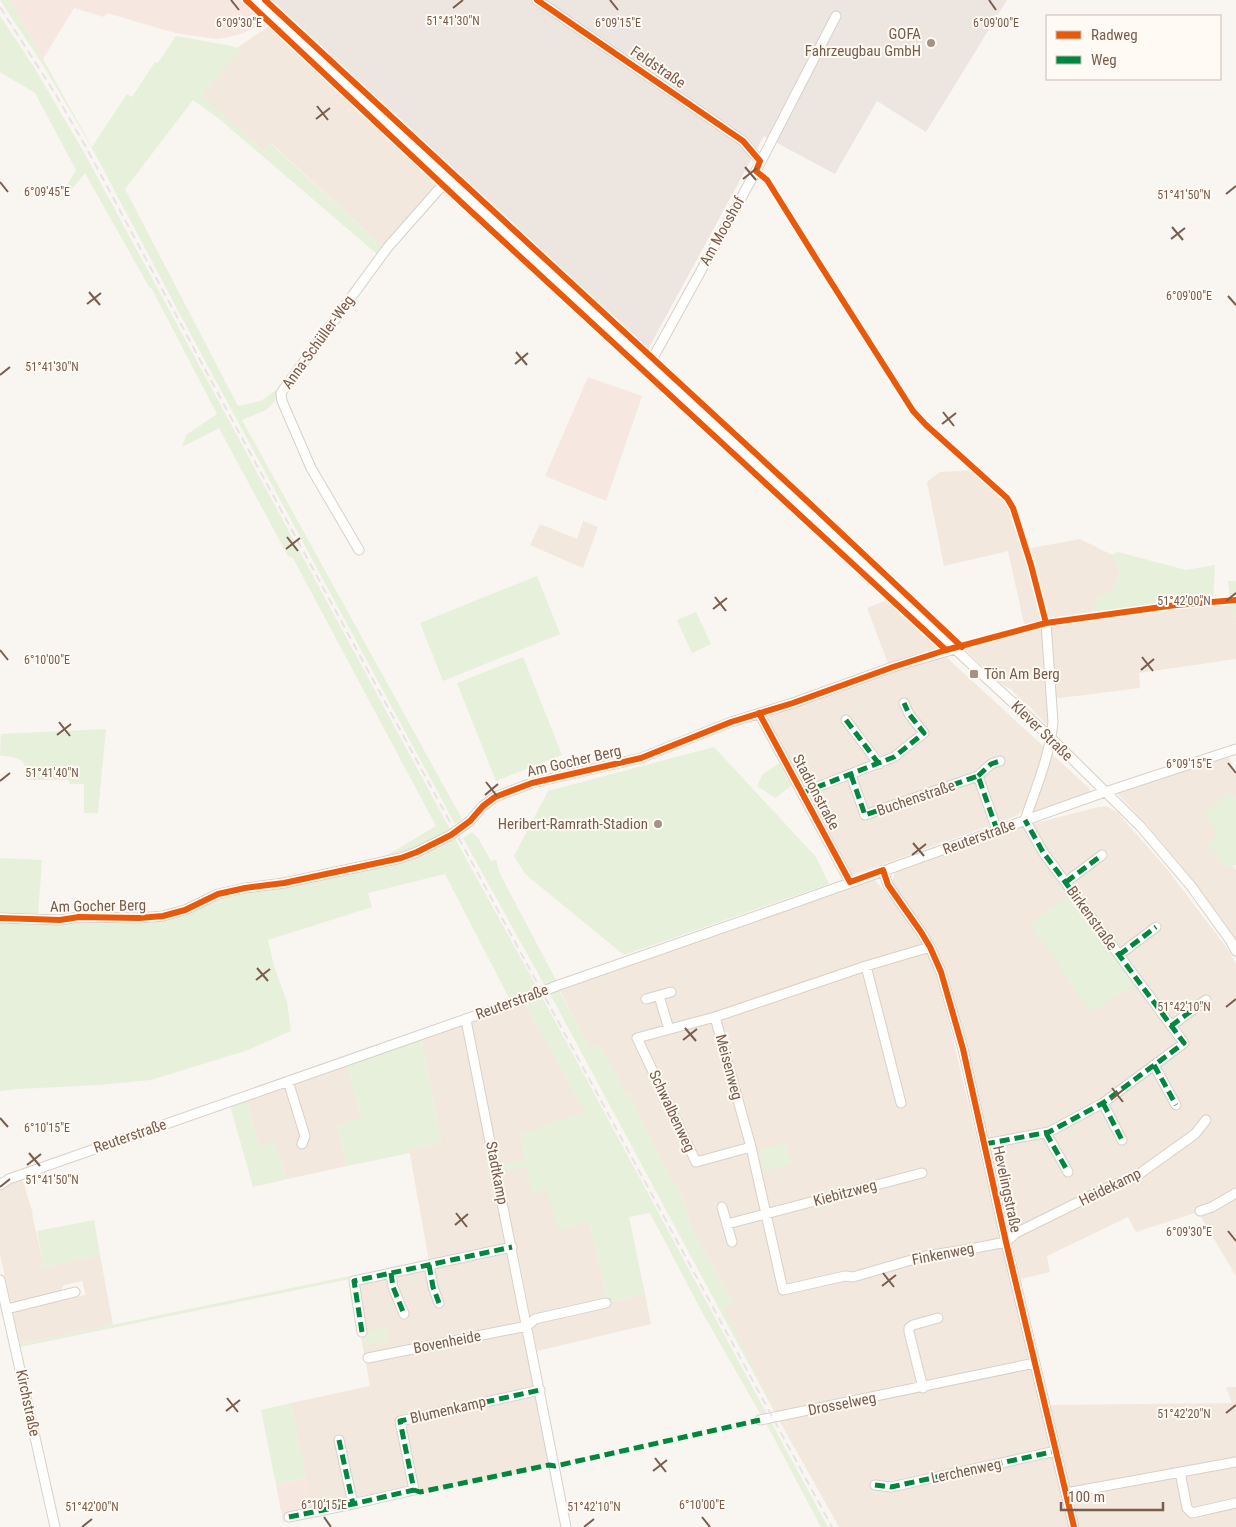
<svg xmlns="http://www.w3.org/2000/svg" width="1236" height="1527" viewBox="0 0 1236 1527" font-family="'Roboto Condensed',sans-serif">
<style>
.residential{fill:#f2e8de}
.commercial{fill:#f6e8e1}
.industrial{fill:#ede5e0}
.green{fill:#e7f0db}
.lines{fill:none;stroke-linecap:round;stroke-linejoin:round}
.minor-casing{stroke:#d7d1cb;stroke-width:11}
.minor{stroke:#fefefd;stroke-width:9}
.rail{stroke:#e6e3e7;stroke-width:2;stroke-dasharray:8 5;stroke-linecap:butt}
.minor-bridge-casing{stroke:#d7d1cb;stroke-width:11;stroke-linecap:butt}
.minor-bridge{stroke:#fefefd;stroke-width:9}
.quiet{stroke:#00873e;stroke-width:5;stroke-dasharray:10 5;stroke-linecap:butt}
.cycleway-casing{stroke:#fffaf3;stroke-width:9}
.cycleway{stroke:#e8590c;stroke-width:6}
.ticks{fill:none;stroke:#7a5c4d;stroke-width:2}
.poi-dot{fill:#a69286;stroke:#fffaf3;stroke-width:2}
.labels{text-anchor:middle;stroke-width:4;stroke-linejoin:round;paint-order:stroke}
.poi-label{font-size:15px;fill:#7a5c4d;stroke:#fffaf3;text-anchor:end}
.street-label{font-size:15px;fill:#7a5c4d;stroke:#fffaf3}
.ticks-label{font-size:12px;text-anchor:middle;fill:#7a5c4d;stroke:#fffaf3;stroke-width:4;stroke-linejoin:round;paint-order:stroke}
</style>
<rect width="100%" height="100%" fill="#f9f5f0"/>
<path class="residential" d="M271,25L440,184L383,247L271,143L263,151L201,95L240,51L238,47Z
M976,470L1007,498L1013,508L1026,549L1080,539L1112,555L1120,569L1118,579L1114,588L1097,600L1092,616L1176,605L1230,600L1236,618V659L1139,673L1140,688L1052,699V731L1031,708L1010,689L1004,686L962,647L991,637L1025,628L1008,551L944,566L927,482L940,472Z
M583,521L598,527L583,568L530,545L540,524L577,539Z
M887,600L958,668L1090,789L1089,793L1035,813L1023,809L1018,815L1003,821L842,879L752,711L889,666L867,608Z
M1226,752L1236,774V799L1231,792L1218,836L1207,844L1233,866L1236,870V939L1195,883L1147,825L1114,790Z
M1106,806L1117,812L1166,868L1227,948L1236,964V1276L1198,1212L1136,1232L1128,1217L1047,1256L1050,1272L1021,1279L946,969L923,927L892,882L896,869L990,836H996L1020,827L1099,807Z
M873,878L902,912L917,933L930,957L938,976L1069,1527H839L775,1413L722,1307L734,1304L731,1296L729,1297L689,1223L684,1200L661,1160L630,1095L627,1096L600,1045L590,1049L559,989Z
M524,1001L586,1113L542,1126L543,1128L521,1135L525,1157L524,1159L498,1166L470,1020Z
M462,1023L551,1470L547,1467L313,1516L291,1403L370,1386L350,1277L429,1261L409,1149L441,1142L421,1037Z
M347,1063L361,1118L337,1126L347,1166L287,1179L275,1142L259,1146L246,1099Z
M527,1166L548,1190L589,1222L606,1292L602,1301L610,1299L611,1302L645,1294L651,1324L537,1351L516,1243H514L505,1200L507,1199L502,1174L506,1170Z
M22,1178L33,1214H32L44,1267L100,1255L113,1325L20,1344L13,1314L17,1310L86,1295L82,1281L64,1285L57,1295L15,1304L10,1300L0,1254V1189Z
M1226,1387H1236V1527H1078L1050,1405L1232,1403Z"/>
<path class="commercial" d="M10,0H244L266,21L259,26L241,34L225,38L216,39L175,33L107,13L104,17L74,8L43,59Z
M588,377L642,396L606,501L545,476Z
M306,1478L313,1516L283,1522L276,1484Z"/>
<path class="industrial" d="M268,0H1007L926,132L877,101L835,174L764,136L646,353Z"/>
<path class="green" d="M0,0H10L92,147L127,94L132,97L155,62L158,63L176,36L226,45L239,48L240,51L202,95L263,151L270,143L383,247L378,255L218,118L193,100L125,189L238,406L261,401L276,390L279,397L266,410L242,420L462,819L455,824L175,305L92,148L43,65Z
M0,16L34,67L86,156L452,833L406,854L382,858L436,826L293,558L288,556L219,428L182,447L186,435L217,414L152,289L149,287L85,173L64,199L60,197L76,170L35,93L0,72Z
M1118,552L1186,570L1215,565L1213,602L1176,605L1091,616L1097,600L1114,588L1118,579L1120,569L1112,555Z
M537,576L560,634L443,681L420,623Z
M1228,581H1236V618L1230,600Z
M696,612L711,644L692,653L677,620Z
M523,657L562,755L496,781L457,683Z
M106,729L98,813H84V784H70L69,780H26C25,776 26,772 25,767C22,755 9,758 0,755L1,734Z
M714,747L816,857L829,884L624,955L525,874L514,856L548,791Z
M779,763L791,786L775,798L757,786L762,775Z
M1231,792L1236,799V865L1226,867L1207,843L1218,835L1204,812Z
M472,832L478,838L491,861L496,860L500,874L557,982L545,986L463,838Z
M453,835L538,989L509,998L445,874L368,893L372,907L268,940L274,966L287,1002L291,1031L248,1050L151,1080L99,1085L19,1089L0,1091V921C24,924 49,925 73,920H140L219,896L407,858Z
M0,858L42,860L38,916L0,914Z
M1069,895L1101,936L1135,985L1091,1012L1060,968L1061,966L1030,925Z
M558,989L590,1048L600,1045L627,1096L630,1095L661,1160L684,1200L689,1223L729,1297L732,1296L734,1304L723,1307L775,1413L549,992Z
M541,995L767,1414L761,1415L702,1312L650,1213L629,1217L645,1294L610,1302L609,1299L601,1301L606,1292L589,1222L558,1231L548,1190L532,1194L527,1167L506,1170L502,1174L500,1165L524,1159L525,1157L521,1135L542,1128V1126L585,1112L524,1001Z
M421,1037L441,1142L409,1149L410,1153L347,1166L337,1126L361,1118L347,1063Z
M246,1099L259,1145L275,1141L287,1179L253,1187L230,1105Z
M786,1142L791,1164L763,1171L760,1150Z
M1016,1209L1021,1226L1011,1230L1009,1229L1005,1212Z
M94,1220L100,1255L44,1267L37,1231Z
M350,1276V1279L20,1347V1344Z
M386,1327L389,1341L365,1346L362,1332Z
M291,1403L306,1478L276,1484L261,1410Z
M771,1422L828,1527H821L766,1423Z"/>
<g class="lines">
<defs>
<path id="minor" d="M255,0L1051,738L1141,827L1191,886L1230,940L1236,951
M537,0L743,141L760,161
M649,365L756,171L836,16
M359,550L311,468L282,401L281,393L388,247L448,179
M759,713L850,882
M846,720L879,764
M851,775L865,815L978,776L997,830
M978,776L991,764L1000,761
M802,793L894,757L924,733L909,714L904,703
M1025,820C1036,788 1050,755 1053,722L1046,623
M883,870L888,885L921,932L930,947L941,972L963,1049L1006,1242L1074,1527
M1066,882L1102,855
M0,918L60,920L79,917L139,918L163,916L185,910L218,894L245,888L284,883L401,858L417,852L451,835L470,821L483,806L495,797L532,783L641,758L731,722L793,703L893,667L955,649
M1119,955L1156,927
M866,966L901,1103
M559,985L788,905L1099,794L1236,749
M659,996L669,1029
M646,999L671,992
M715,1017L751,1147L783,1290L845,1276L853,1277L925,1256L965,1250L1006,1242L1016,1233L1111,1186L1135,1177L1195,1134L1206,1120
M466,1020L566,1527
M1171,1026L1206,1000
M1154,1065L1176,1105
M288,1081L305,1136L302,1144
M1103,1103L1122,1140
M1046,1133L1068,1172
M985,1144L1049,1132L1103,1103L1184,1043L1043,852L1025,820
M751,1147L696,1162L637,1038L715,1017L866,966L930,947
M0,1185L9,1179L523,999
M722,1207L732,1242
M1200,1211L1212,1207L1236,1193
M727,1224L922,1173
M429,1265L433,1287L439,1303
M391,1273L393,1287L404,1314
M0,1280L55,1527
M7,1309L75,1292
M362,1332L354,1281L512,1247
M368,1358L527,1326L535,1319L606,1303
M923,1388L909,1332V1328L913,1325L938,1318
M760,1420L1035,1363
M339,1440L353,1504L414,1490L400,1421L540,1390
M1180,1472L1187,1508L1192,1513L1236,1503
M875,1485L891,1487L1056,1451
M1066,1493L1236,1462
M289,1517L353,1504"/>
</defs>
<use href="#minor" class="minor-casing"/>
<use href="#minor" class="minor"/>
<path class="rail" d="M0,7L56,95L87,149L229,414L832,1527"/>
<defs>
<path id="minor-bridge" d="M523,999L559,985"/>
</defs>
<use href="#minor-bridge" class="minor-bridge-casing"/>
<use href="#minor-bridge" class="minor-bridge"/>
<path class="quiet" d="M846,720L879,764
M851,775L865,815L978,776L997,830
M978,776L991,764L1000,761
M802,793L894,757L924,733L909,714L904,703
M1066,882L1102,855
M1119,955L1156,927
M1171,1026L1206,1000
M1154,1065L1176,1105
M1103,1103L1122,1140
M1046,1133L1068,1172
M985,1144L1049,1132L1103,1103L1184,1043L1043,852L1025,820
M429,1265L433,1287L439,1303
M391,1273L393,1287L404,1314
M362,1332L354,1281L512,1247
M339,1440L353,1504L414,1490L400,1421L540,1390
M875,1485L891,1487L1056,1451
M414,1490L420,1492L549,1465L555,1466L560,1465L760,1420
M289,1517L353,1504"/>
<defs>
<path id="cycleway" d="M246,0L463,204L946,650
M265,0L806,500L962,647
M537,0L743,141L760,161L756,171L767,180L817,260L913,411L926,425L1007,498L1013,508L1031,565L1046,623
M759,713L850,882L883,870L888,885L921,932L930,947L941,972L963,1049L1006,1242L1074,1527
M0,918L60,920L79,917L139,918L163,916L185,910L218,894L245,888L284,883L401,858L417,852L451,835L470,821L483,806L495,797L532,783L641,758L731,722L793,703L893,667L946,650L1046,623L1176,605L1236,600"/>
</defs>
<use href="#cycleway" class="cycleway-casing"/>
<use href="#cycleway" class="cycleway"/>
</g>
<path class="ticks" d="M231,0L239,10M610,0L618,10M989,0L996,10M453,8L463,0M317,106L328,120M316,119L330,108M745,167L756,180M743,179L757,168M0,182L8,192M1226,194L1236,186M1172,227L1183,240M1171,239L1185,228M89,292L100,305M1228,296L1236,305M87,304L101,293M516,352L527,365M515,364L528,353M0,375L10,367M943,412L954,426M942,424L956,413M287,537L298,551M286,549L300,538M715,597L726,611M1226,601L1236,593M713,609L727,598M0,650L8,660M1142,657L1153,671M1141,670L1154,659M59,722L70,736M57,735L71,724M1228,763L1236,773M0,781L10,773M486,782L497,796M485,795L498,784M913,843L924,856M912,855L926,844M257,968L268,981M256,980L270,969M1226,1007L1236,999M685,1028L696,1041M683,1040L697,1029M1112,1088L1123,1102M1111,1100L1124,1089M0,1118L8,1127M29,1153L40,1166M27,1165L41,1154M0,1187L10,1179M456,1213L467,1227M455,1225L468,1214M1228,1231L1236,1241M883,1273L894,1287M882,1286L896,1275M227,1398L238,1412M226,1411L240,1400M1226,1413L1236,1405M655,1458L666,1472M653,1471L667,1460M324,1517L331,1527M702,1517L710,1527M82,1527L92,1519M584,1527L594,1519"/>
<g class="poi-dot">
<circle cx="931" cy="43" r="5"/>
<rect x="969" y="669" width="10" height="10" rx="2.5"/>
<circle cx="658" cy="824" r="5"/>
</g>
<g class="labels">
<g class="poi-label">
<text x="921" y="39">GOFA<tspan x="921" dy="17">Fahrzeugbau GmbH</tspan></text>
<text x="984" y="679" text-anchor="start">Tön Am Berg</text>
<text x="648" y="829">Heribert-Ramrath-Stadion</text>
</g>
<g class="street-label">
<text transform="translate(658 67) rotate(34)" y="5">Feldstraße</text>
<text transform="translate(722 231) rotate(-61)" y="5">Am Mooshof</text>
<text transform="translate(318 342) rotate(-54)" y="5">Anna-Schüller-Weg</text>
<text transform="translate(1042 731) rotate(44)" y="5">Klever Straße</text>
<text transform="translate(574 761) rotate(-13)" y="5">Am Gocher Berg</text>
<text transform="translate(816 792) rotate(62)" y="5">Stadionstraße</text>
<text transform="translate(916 798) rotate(-19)" y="5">Buchenstraße</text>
<text transform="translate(979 837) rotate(-20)" y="5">Reuterstraße</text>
<text transform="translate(98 906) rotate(-1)" y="5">Am Gocher Berg</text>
<text transform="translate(1092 918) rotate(54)" y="5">Birkenstraße</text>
<text transform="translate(512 1002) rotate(-20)" y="5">Reuterstraße</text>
<text transform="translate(729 1067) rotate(75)" y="5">Meisenweg</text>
<text transform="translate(672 1111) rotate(65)" y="5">Schwalbenweg</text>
<text transform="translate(130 1136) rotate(-19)" y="5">Reuterstraße</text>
<text transform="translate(497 1173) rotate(79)" y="5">Stadtkamp</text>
<text transform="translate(1110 1187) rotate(-26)" y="5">Heidekamp</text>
<text transform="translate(1007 1189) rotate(78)" y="5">Hevelingstraße</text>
<text transform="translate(845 1193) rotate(-15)" y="5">Kiebitzweg</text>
<text transform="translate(943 1254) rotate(-11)" y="5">Finkenweg</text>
<text transform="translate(447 1342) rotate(-11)" y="5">Bovenheide</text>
<text transform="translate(28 1403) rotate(78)" y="5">Kirchstraße</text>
<text transform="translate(842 1404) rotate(-11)" y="5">Drosselweg</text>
<text transform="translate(448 1410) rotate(-13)" y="5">Blumenkamp</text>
<text transform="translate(966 1471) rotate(-12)" y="5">Lerchenweg</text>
</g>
</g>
<g class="ticks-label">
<text x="453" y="25">51°41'30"N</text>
<text x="239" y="27">6°09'30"E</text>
<text x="996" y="27">6°09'00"E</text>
<text x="618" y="27">6°09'15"E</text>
<text x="47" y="196">6°09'45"E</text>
<text x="1184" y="199">51°41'50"N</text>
<text x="1189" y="300">6°09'00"E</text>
<text x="52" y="371">51°41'30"N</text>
<text x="1184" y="605">51°42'00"N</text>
<text x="47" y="664">6°10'00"E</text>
<text x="1189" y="768">6°09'15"E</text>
<text x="52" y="777">51°41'40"N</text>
<text x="1184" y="1011">51°42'10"N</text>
<text x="47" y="1132">6°10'15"E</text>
<text x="52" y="1184">51°41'50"N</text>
<text x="1189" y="1236">6°09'30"E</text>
<text x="1184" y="1418">51°42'20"N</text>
<text x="324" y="1509">6°10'15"E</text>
<text x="702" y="1509">6°10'00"E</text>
<text x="92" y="1511">51°42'00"N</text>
<text x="594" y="1511">51°42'10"N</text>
</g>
<rect x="1046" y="15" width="175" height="65" fill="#fffaf3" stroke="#cabbb1"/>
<rect x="1056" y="31" width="25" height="8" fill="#e8590c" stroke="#cabbb1"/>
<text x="1091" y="40" font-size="15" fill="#7a5c4d">Radweg</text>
<rect x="1056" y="56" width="25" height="8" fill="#00873e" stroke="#cabbb1"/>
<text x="1091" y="65" font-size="15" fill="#7a5c4d">Weg</text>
<path d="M1061 1502v8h102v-8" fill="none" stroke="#7a5c4d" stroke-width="2.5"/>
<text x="1068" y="1502" font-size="15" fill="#7a5c4d" stroke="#fffaf3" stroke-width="4" paint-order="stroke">100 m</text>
</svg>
